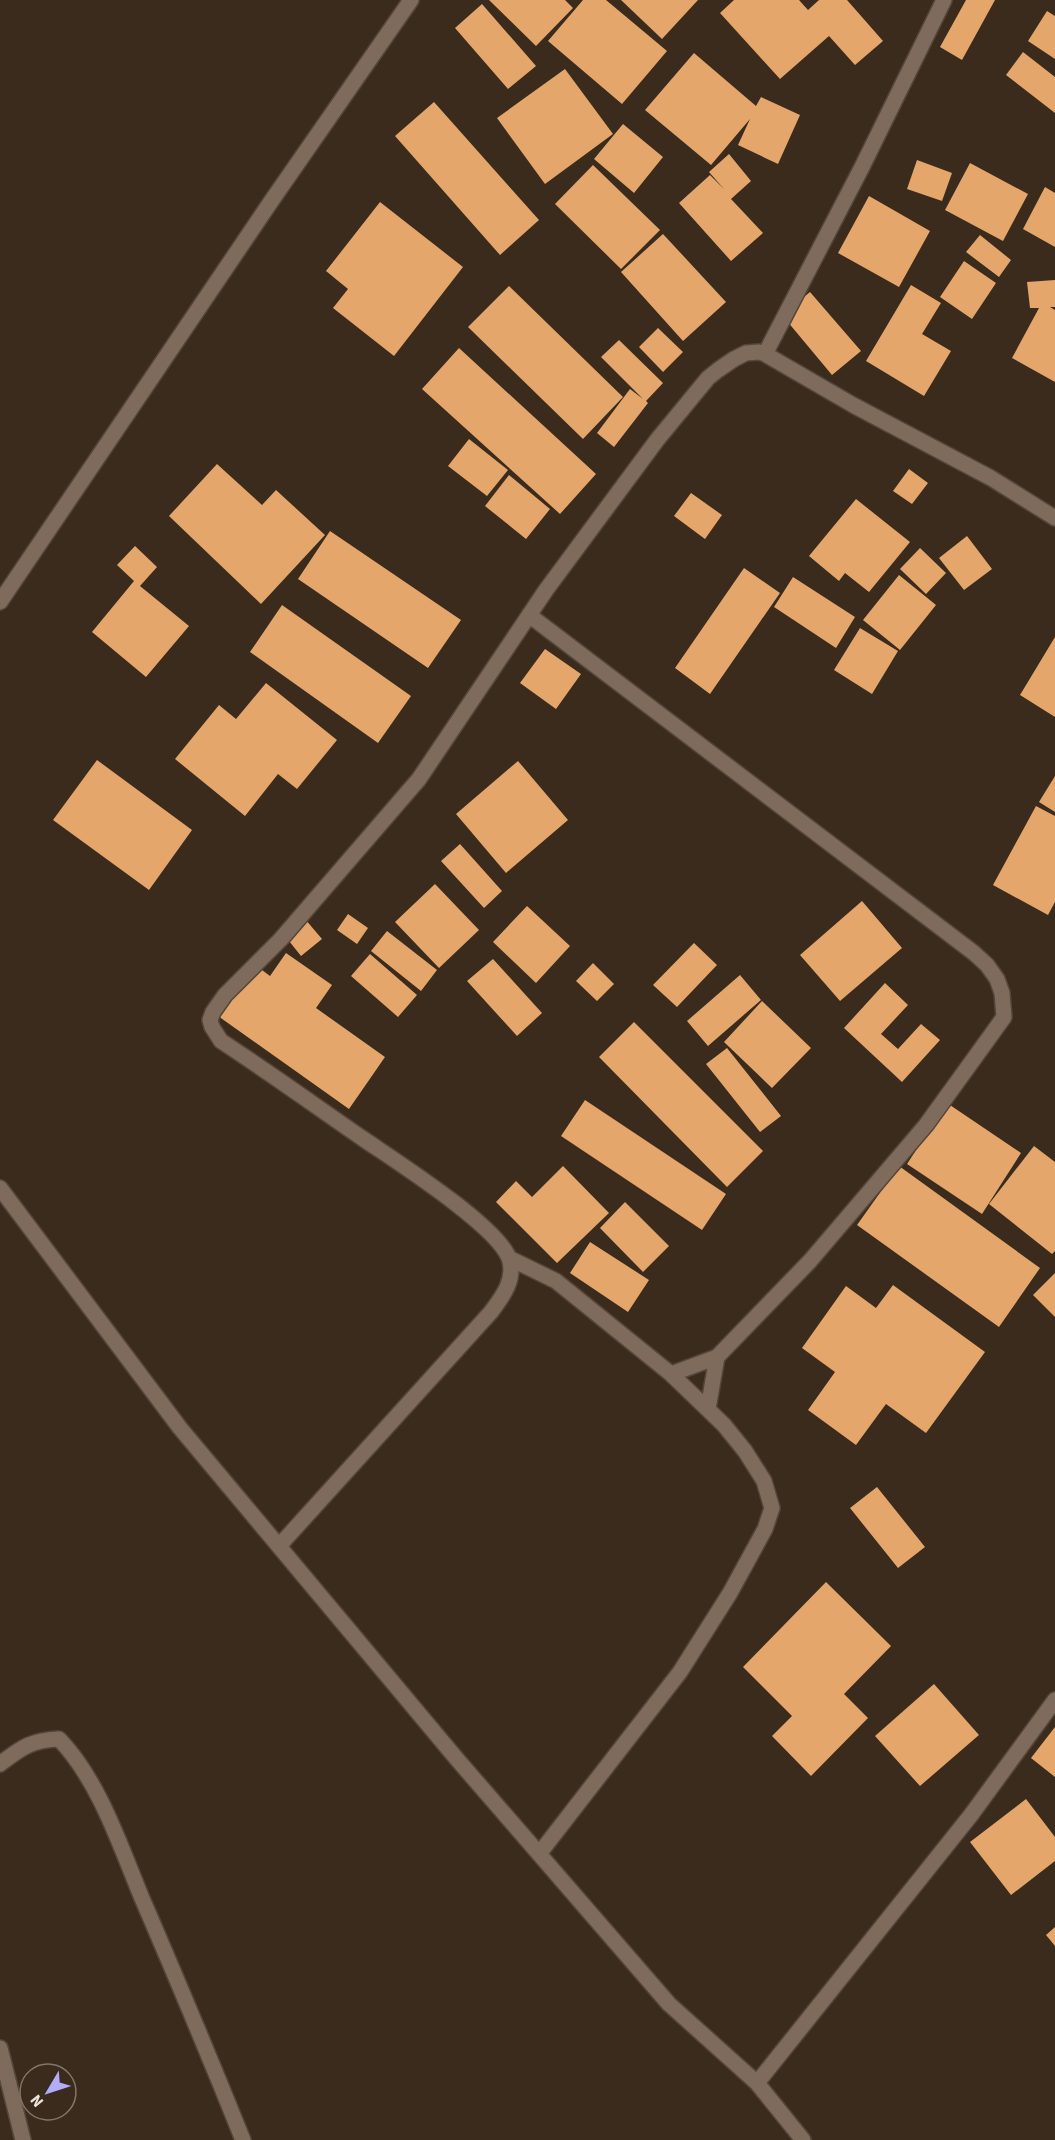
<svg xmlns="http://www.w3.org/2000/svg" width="1055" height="2140" viewBox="0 0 1055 2140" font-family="'Source Sans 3',sans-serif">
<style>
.building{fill:#e4a66b}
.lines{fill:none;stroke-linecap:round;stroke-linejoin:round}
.lane-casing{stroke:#534639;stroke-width:18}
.street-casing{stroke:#534639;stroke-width:18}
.lane{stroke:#7e6b5b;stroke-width:15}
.street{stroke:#7e6b5b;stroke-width:15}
</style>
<rect width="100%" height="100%" fill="#3b2b1d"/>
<path class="building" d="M489,0H565L573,8L536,46Z
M583,0H606L667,51L622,104L548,41Z
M621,0H698L662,39Z
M734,0H799L808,10L819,0H847L883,41L855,65L829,36L780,79L720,13Z
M966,0H995L962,60L940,47Z
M482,4L536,66L508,89L455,28Z
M1047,11L1055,16V59L1028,41Z
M1023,52L1055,77V113L1006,75Z
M694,53L756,106L761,97L800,115L778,164L738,145L750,119L711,165L645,110Z
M565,69L613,134L545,184L497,118Z
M434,102L539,220L500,255L395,136Z
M623,124L663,157L634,193L594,159Z
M729,154L751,181L731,199L763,233L731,261L679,203L710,175L724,189L709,172Z
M917,160L952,173L942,201L907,189Z
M970,163L1028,194L1003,241L945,210Z
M593,165L660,230L621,269L555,204Z
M1045,187L1055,193V247L1023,229Z
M869,196L930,231L899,287L838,253Z
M380,202L463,267L394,356L333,308L348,289L326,271Z
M663,234L726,302L683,341L621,272Z
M980,235L1011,260L999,277L966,252Z
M964,261L996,283L972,319L940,297Z
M1055,280V307H1050L1055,310V382L1012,358L1039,308H1030L1027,282Z
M911,285L941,303L922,334L951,351L924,396L866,361Z
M509,286L623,397L583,439L468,327Z
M810,292L861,351L832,375L782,315Z
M658,328L683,352L663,372L639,347Z
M619,340L663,383L646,401L648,403L614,447L597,433L630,389L643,399L601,357Z
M459,348L596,474L560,514L422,389Z
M469,439L508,470L487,496L448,466Z
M217,464L262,505L276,490L325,535L261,604L169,516Z
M909,469L928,483L912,504L893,491Z
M509,475L550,509L526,539L485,506Z
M691,493L722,515L705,539L674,516Z
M856,499L910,542L869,592L845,573L839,581L809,556Z
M330,531L461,620L428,668L298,579Z
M967,536L992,569L964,590L939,558Z
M135,546L157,567L140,586L189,626L146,677L92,632L134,581L117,565Z
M920,548L946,573L926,594L900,569Z
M744,568L780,593L710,694L675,668Z
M899,575L936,605L900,650L863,620Z
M793,577L855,617L836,648L774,607Z
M282,605L411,696L378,743L250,652Z
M860,628L898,651L872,694L834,670Z
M1055,637V717L1020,695Z
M545,649L581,674L556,709L520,683Z
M266,683L337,740L297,789L278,774L245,816L175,759L219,705L236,719Z
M97,760L192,830L149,890L53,820Z
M518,761L568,820L506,873L456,814Z
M1055,776V812L1039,802Z
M1036,806L1055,816V902L1048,915L993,885Z
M460,844L502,891L484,908L441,861Z
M435,884L479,930L439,968L395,922Z
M862,901L902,948L840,1001L800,955Z
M527,906L570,946L536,983L493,942Z
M348,914L368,928L357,944L337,930Z
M305,919L322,939L301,956L285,936Z
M387,931L437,970L421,991L371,951Z
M694,943L717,965L677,1007L653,985Z
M286,953L332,985L316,1008L385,1057L349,1109L218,1016L254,964L270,976Z
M370,954L417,995L398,1017L351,976Z
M493,959L542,1013L517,1036L467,981Z
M593,963L614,984L597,1001L576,981Z
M740,975L761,1000L708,1046L687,1021Z
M885,983L908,1005L881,1034L898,1049L921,1024L940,1040L902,1082L844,1028Z
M762,1001L811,1048L772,1088L724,1042Z
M634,1022L763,1151L727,1187L599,1057Z
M727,1048L781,1116L760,1132L706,1064Z
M585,1100L726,1194L702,1230L561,1136Z
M947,1103L1021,1153L982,1214L907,1164Z
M1034,1146L1055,1162V1251L1052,1254L989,1204Z
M563,1166L609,1213L557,1263L496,1202L516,1181L532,1197Z
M899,1166L1040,1268L999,1327L857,1225Z
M625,1202L669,1246L643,1272L600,1228Z
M590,1242L649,1280L628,1312L570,1273Z
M1055,1273V1317L1033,1295Z
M893,1285L985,1352L926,1433L886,1404L856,1445L808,1410L835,1372L802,1348L846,1286L876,1308Z
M877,1487L925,1547L898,1568L850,1508Z
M826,1582L891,1646L844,1694L868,1718L811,1776L772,1736L792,1716L743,1667Z
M934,1684L979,1735L920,1786L875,1736Z
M1055,1727V1777L1031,1758Z
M1026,1799L1055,1837V1861L1011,1895L970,1842Z
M1055,1927V1946L1046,1935Z"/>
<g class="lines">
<defs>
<path id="lane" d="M0,1764C21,1748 31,1740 59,1739C98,1779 120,1845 141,1896C176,1977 210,2058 243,2140
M0,2048L23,2140"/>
<path id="street" d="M765,354L862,167L944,0
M0,602L270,203L411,0
M529,615L974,953L987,965L997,979L1002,993L1004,1017L981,1049L926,1125L810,1261L717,1357L671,1374
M0,1188L180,1428L456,1758L669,2004L757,2083L803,2140
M509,1258L556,1281L671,1374L724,1425L745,1451L764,1481L772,1508L765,1529L730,1593L680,1672L539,1854
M708,1409L717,1357
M279,1546L491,1312C503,1296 516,1279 509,1258C496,1225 397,1162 365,1140C317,1107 270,1073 221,1041L212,1027L210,1020L213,1012L225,995L281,939L419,779L546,590L657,440L708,378L718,370L734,359L746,353L759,352L765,354L853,405L991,478L1055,518
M757,2083L971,1815L1055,1700"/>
</defs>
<use href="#lane" class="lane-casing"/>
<use href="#street" class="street-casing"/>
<use href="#lane" class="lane"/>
<use href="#street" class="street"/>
</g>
<g transform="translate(48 2092) rotate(231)"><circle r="28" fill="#3b2b1d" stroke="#837569" stroke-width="1.5"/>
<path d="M0-4.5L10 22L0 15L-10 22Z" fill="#b3adf9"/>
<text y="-9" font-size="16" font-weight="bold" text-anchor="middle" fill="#eee4db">N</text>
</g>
</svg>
